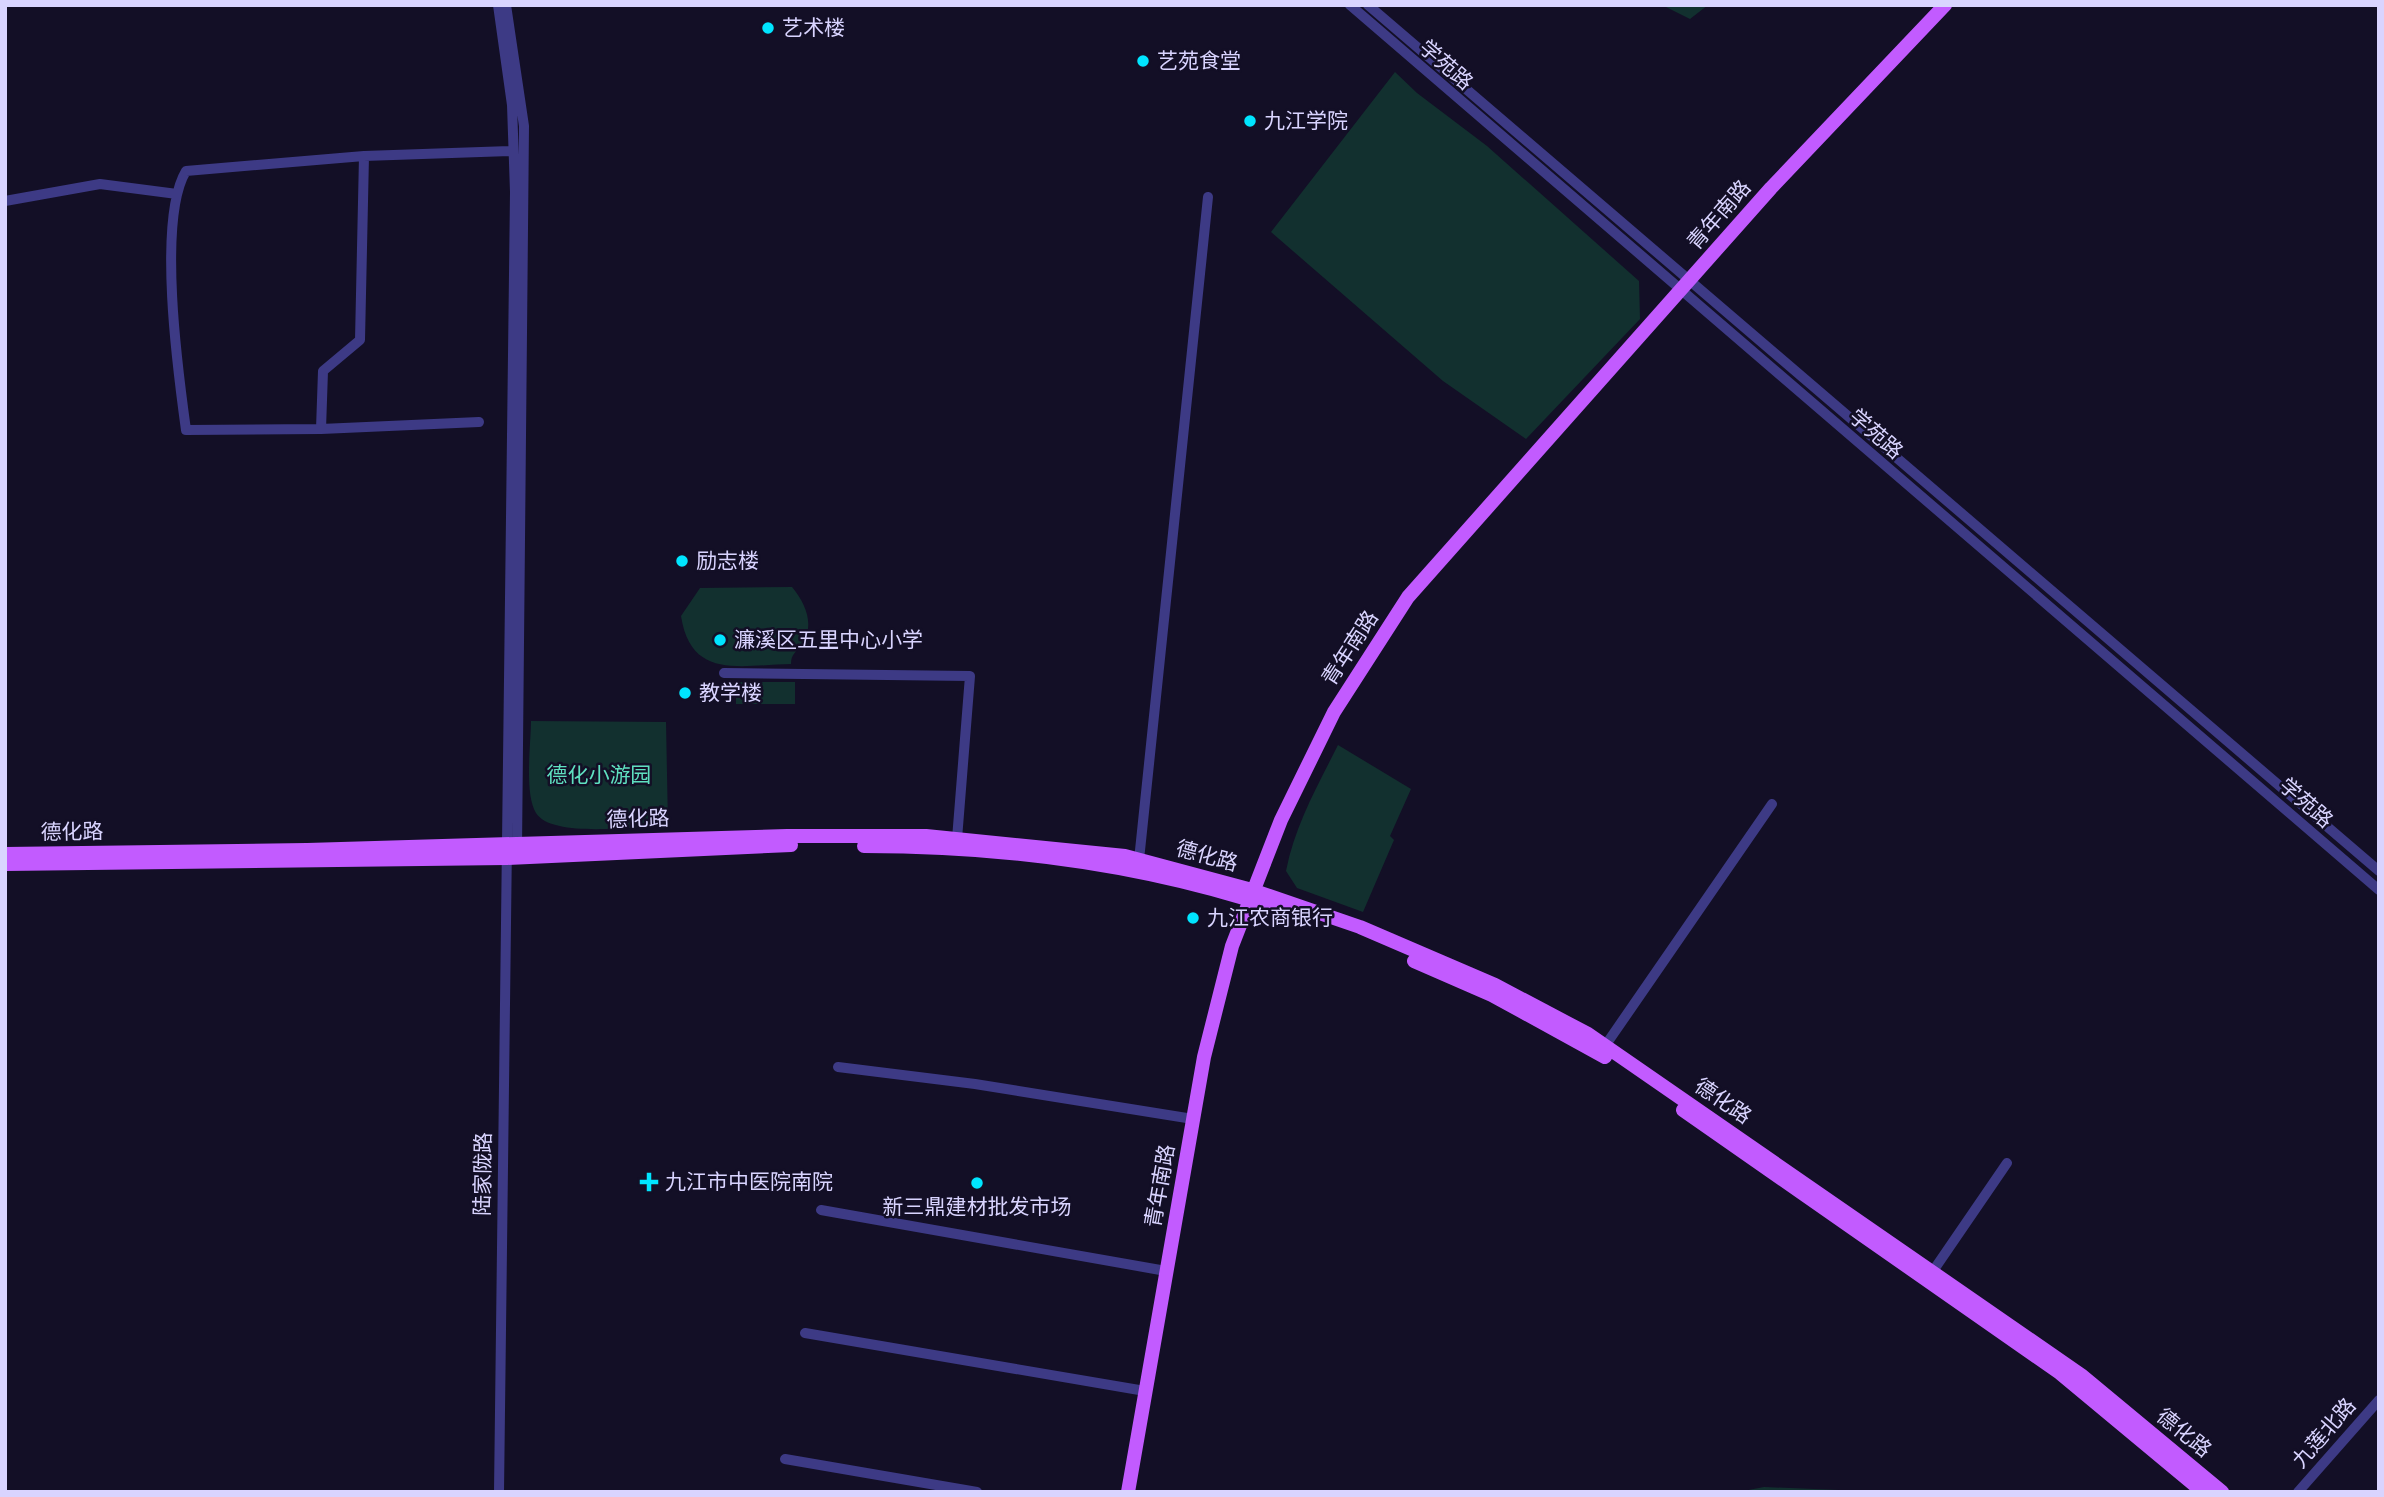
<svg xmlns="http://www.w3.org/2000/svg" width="2384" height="1497" viewBox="0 0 2384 1497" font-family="'Nunito Sans','Noto Sans SC',sans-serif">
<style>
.green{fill:#12302f}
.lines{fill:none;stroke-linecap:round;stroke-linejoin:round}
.minor{stroke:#3d3a85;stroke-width:10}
.major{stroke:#c25bff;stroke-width:14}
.poi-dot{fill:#00e5ff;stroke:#130f26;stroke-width:2.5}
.labels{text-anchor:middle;stroke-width:5;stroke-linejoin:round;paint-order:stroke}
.poi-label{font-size:21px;fill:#d9d4ff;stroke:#130f26;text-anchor:start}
.street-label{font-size:21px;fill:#d9d4ff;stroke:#130f26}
.park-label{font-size:21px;fill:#5fe0c0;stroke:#130f26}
</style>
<rect width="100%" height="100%" fill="#130f26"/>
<path class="green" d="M1662,5H1708L1690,19Z
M1395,72L1417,93L1487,146L1639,281L1640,319L1526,439L1443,381L1271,232Z
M792,587C806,604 815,625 802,645C796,652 791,654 791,664C740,665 691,680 681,616L700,588Z
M736,682H795V704H736Z
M531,721L666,722L668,825C640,826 552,839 536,813C524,793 531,744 531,721Z
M1338,745L1411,789L1390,836L1394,840L1363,912L1297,888L1286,871C1295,825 1317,787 1338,745Z
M1764,1487L1887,1492H1738Z"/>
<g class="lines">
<path class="minor" d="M498,5L512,105L515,192L499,1492
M506,5L524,126L517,850
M1350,5L2379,890
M1368,5L2379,871
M364,156L186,171C157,219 178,372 186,430L321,429L479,422
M5,201L100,184L177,194
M321,429L323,371L360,340L364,156L513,151
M724,673L970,676L957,839
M1139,860L1208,197
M1605,1046L1772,804
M838,1067L975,1084L1193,1119
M821,1210L1166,1271
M1933,1271L2007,1163
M805,1333L1145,1391
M785,1459L977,1492
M2298,1492L2379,1400"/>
<path class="major" d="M864,846C1003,846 1145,864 1278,909
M5,854L307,850L787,836H926L1125,856L1252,890L1360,927L1495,985L1588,1034L2081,1375L2222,1492
M5,864L507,858L791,845
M1414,961L1492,995L1605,1057
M1683,1110L2060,1373L2203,1492
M1128,1492L1204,1057L1232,946L1281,820L1334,712L1408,597L1771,188L1945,5"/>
</g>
<g class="poi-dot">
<circle cx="768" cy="28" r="7"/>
<circle cx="1143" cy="61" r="7"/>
<circle cx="1250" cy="121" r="7"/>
<circle cx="682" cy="561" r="7"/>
<circle cx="720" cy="640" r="7"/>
<circle cx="685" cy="693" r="7"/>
<circle cx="1193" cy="918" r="7"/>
<path d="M645.5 1171.5h7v7h7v7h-7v7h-7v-7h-7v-7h7z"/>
<circle cx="977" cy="1183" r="7"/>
</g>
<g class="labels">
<g class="poi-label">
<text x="782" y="35">艺术楼</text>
<text x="1157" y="68">艺苑食堂</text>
<text x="1264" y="128">九江学院</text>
<text x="696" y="568">励志楼</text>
<text x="734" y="647">濂溪区五里中心小学</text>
<text x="699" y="700">教学楼</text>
<text x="1207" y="925">九江农商银行</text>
<text x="665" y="1189">九江市中医院南院</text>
<text x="977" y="1214" text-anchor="middle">新三鼎建材批发市场</text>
</g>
<g class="street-label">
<text transform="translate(1446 65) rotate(41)" y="7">学苑路</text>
<text transform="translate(1719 215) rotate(-49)" y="7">青年南路</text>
<text transform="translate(1876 434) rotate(41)" y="7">学苑路</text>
<text transform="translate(1350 648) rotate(-57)" y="7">青年南路</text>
<text transform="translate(2306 803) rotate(41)" y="7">学苑路</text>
<text transform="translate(638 819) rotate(-2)" y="7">德化路</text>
<text transform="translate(72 832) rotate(-1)" y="7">德化路</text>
<text transform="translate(1207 856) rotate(15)" y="7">德化路</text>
<text transform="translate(1723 1101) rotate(34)" y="7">德化路</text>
<text transform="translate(483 1174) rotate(-89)" y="7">陆家陇路</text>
<text transform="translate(1160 1186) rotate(-80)" y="7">青年南路</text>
<text transform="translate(2184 1433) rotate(39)" y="7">德化路</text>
<text transform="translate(2324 1433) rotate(-49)" y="7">九莲北路</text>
</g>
<g class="park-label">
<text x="599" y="782">德化小游园</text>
</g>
</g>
<rect width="2384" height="1497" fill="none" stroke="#d9d4ff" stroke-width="14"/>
</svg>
